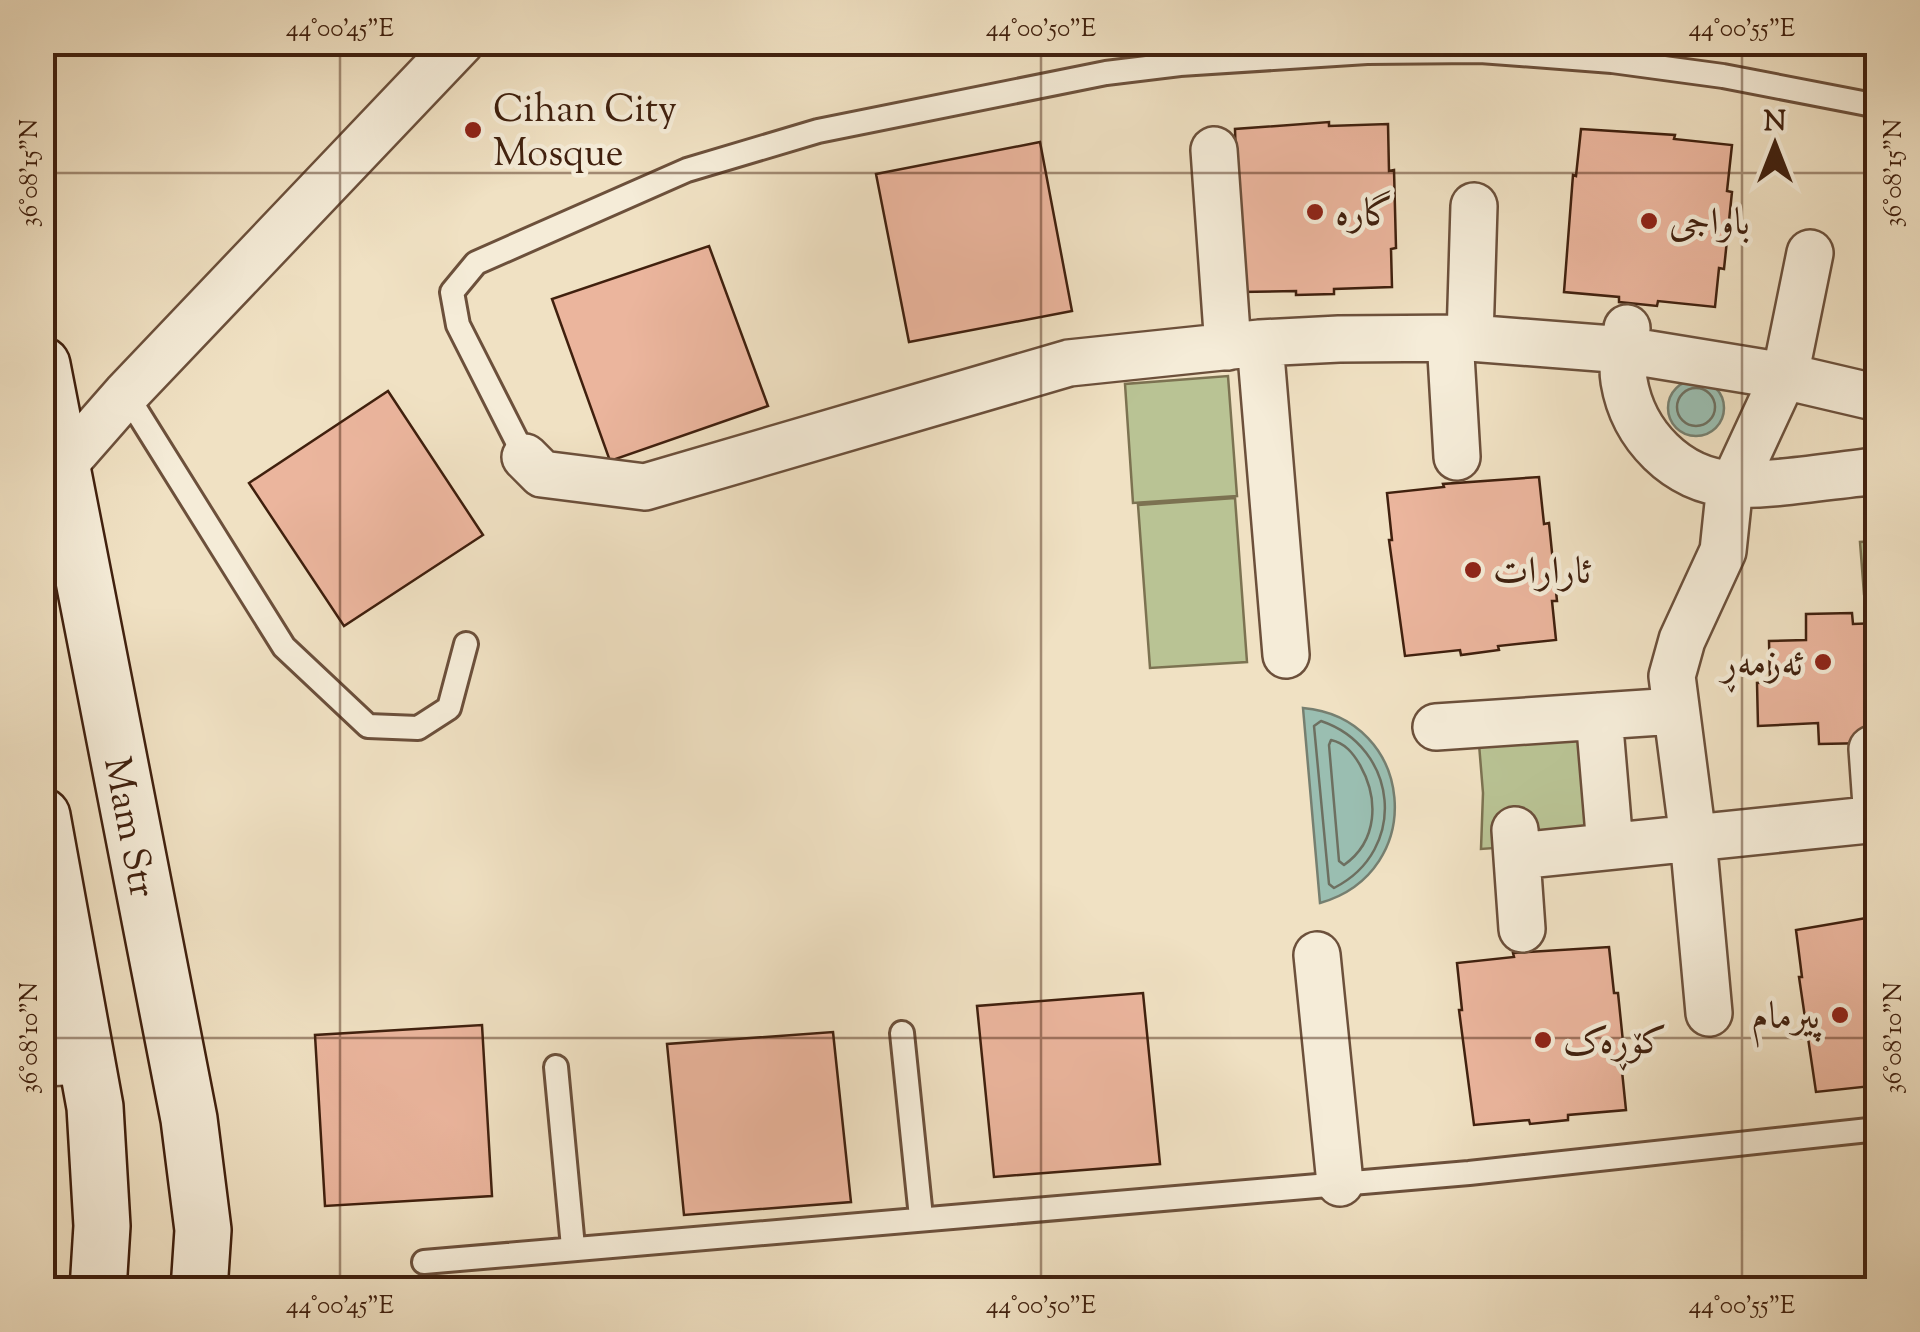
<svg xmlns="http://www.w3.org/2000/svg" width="1920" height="1332" viewBox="0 0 1920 1332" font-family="'Sorts Mill Goudy',Amiri,serif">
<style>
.green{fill:#b9c394;stroke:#7c7251;stroke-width:2.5}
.water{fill:#9abeb1;stroke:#767f70;stroke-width:2.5}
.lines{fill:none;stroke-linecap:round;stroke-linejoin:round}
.shore{stroke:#6d6f60;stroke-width:2.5}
.building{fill:#ebb59d;stroke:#40200e;stroke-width:2.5}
.lane-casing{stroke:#6c503b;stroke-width:28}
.street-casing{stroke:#6c503b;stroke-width:50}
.secondary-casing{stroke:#40200e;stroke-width:60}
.lane{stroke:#f5ecd8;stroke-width:22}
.street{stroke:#f5ecd8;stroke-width:45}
.secondary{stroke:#f5ecd8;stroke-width:55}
.ticks{fill:none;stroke:#40200e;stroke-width:2.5;stroke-opacity:0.45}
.poi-dot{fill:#8f2418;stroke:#f5ecd8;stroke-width:4}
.labels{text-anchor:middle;stroke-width:9;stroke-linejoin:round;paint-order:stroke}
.poi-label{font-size:38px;fill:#40200e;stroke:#f5ecd8;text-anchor:start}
.street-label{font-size:38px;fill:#40200e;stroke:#f5ecd8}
.neatline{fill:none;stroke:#40200e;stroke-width:4}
.ticks-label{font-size:25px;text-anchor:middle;fill:#40200e}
</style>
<rect width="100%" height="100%" fill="#f0e1c3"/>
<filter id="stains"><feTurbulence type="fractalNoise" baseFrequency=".002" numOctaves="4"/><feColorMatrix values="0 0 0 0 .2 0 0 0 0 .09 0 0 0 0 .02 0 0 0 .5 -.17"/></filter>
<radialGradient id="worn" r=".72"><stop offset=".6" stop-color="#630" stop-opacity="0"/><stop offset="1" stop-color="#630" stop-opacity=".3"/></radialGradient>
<path class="green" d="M1228,376L1237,496L1133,503L1125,384Z
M1235,498L1247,662L1150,668L1138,505Z
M1877,541V593L1864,594L1860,542Z
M1594,725L1605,840L1481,849L1483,793L1479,744Z"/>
<path class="water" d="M1668 408a28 28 0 1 1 56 0a28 28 0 1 1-56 0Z
M1303,708C1415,718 1429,872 1320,903Z"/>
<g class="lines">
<path class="shore" d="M1677 407a19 19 0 1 1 38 0a19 19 0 1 1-38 0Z
M1321,721C1398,747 1409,850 1334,888L1329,884L1314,726Z
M1331,740C1345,743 1353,753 1360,765C1379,799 1378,841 1344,865L1339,861L1329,745Z"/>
</g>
<path class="building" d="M1329,122V126L1388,124L1389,171L1394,170L1396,248L1391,249L1392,287L1334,289V294L1296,295V291L1240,292L1235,129Z
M1581,129L1675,135L1674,139L1732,145L1727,191L1732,192L1724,269L1719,268L1715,307L1658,301L1657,306L1619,302V297L1564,292L1573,175L1576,176Z
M1040,142L1072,311L909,342L876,174Z
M709,246L768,406L610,461L552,299Z
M388,391L483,535L344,626L249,483Z
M1539,477L1544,524L1549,523L1557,601H1552L1556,640L1498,646L1499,650L1461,655L1460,650L1405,656L1389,540H1392L1387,493L1444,487L1443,484Z
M1852,613L1853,624L1878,623V722H1868L1869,743L1819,744L1818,723L1758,726L1757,683L1770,682L1769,641L1806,640V614Z
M1878,916V1089L1872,1090L1871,1086L1816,1092L1799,977H1802L1796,930Z
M1609,947L1614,993H1618L1626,1071H1622L1626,1110L1568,1115V1120L1530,1124L1529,1120L1474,1125L1459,1010H1462L1457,963L1514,957L1513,953Z
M1143,993L1160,1164L994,1177L977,1006Z
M482,1025L492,1196L325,1206L315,1035Z
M833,1032L851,1202L684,1215L667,1044Z"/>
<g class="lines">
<defs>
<path id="lane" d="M126,394L284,647L368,726L418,728L449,708L466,644
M525,457L458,325L452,292L476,263L687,170L818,131L1106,73L1180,64L1367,52L1480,51L1612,61L1723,76L1878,106
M902,1033L921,1217
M556,1067L573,1247
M424,1262L1469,1173L1878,1129"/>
<path id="street" d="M1214,150L1228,347
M1627,328C1626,345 1621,364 1624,381C1633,435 1677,481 1732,484C1774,486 1834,475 1878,471
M1450,338L1457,457
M1470,338L1474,206
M1260,343L1286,655
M525,457L542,474L645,487L1069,363L1260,343L1339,339L1470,338L1625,350L1784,376L1878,398
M62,467L126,394L461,42
M1599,716L1610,846
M1436,727L1675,711
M1872,749L1877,819
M1515,830L1522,929
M1517,856L1878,819
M1317,955L1340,1183
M1709,1013L1693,838L1672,676L1682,640L1723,551L1729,494L1786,371L1810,253
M42,1063L87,1061"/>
<path id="secondary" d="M42,365L189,1119L203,1230L199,1290
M42,816L95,1107L102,1226L98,1290"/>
</defs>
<use href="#lane" class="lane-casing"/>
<use href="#street" class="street-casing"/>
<use href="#secondary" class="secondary-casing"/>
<use href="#lane" class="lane"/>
<use href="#street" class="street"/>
<use href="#secondary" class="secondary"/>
</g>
<path class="ticks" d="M340,42V1290M1041,42V1290M1742,42V1290M42,173H1878M42,1038H1878"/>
<g class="poi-dot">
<circle cx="473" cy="130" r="10"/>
<circle cx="1315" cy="212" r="10"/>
<circle cx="1649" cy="221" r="10"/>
<circle cx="1473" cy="570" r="10"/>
<circle cx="1823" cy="662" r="10"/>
<circle cx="1840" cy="1015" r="10"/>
<circle cx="1543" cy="1040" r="10"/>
</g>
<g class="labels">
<g class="poi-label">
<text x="493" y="121">Cihan City<tspan x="493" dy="44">Mosque</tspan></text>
<text x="1335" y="225">گارە</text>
<text x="1669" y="234">باواجی</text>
<text x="1493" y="583">ئارارات</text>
<text x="1803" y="675" text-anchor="end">ئەزمەڕ</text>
<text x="1820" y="1028" text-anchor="end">پیرمام</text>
<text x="1563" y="1053">کۆڕەک</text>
</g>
<g class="street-label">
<text transform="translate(131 827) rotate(79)" y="13">Mam Str</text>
</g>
</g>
<rect width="1920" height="1332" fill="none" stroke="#f0e1c3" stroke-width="110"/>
<g transform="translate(1775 145)" stroke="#f5ecd8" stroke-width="8" paint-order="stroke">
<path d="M0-8L18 38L0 25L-18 38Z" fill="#40200e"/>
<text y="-15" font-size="28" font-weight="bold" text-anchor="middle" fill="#40200e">N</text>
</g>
<rect x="55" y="55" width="1810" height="1222" class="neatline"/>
<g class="ticks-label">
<text x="340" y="36">44°00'45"E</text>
<text x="1041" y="36">44°00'50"E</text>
<text x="1742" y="36">44°00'55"E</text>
<text transform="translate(28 173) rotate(-90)" y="9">36°08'15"N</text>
<text transform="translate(1892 173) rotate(-90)" y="9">36°08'15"N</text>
<text transform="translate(28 1038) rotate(-90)" y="9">36°08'10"N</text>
<text transform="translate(1892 1038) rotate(-90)" y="9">36°08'10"N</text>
<text x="340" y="1313">44°00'45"E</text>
<text x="1041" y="1313">44°00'50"E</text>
<text x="1742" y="1313">44°00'55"E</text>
</g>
<rect width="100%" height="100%" filter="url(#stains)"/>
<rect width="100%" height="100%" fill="url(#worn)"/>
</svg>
